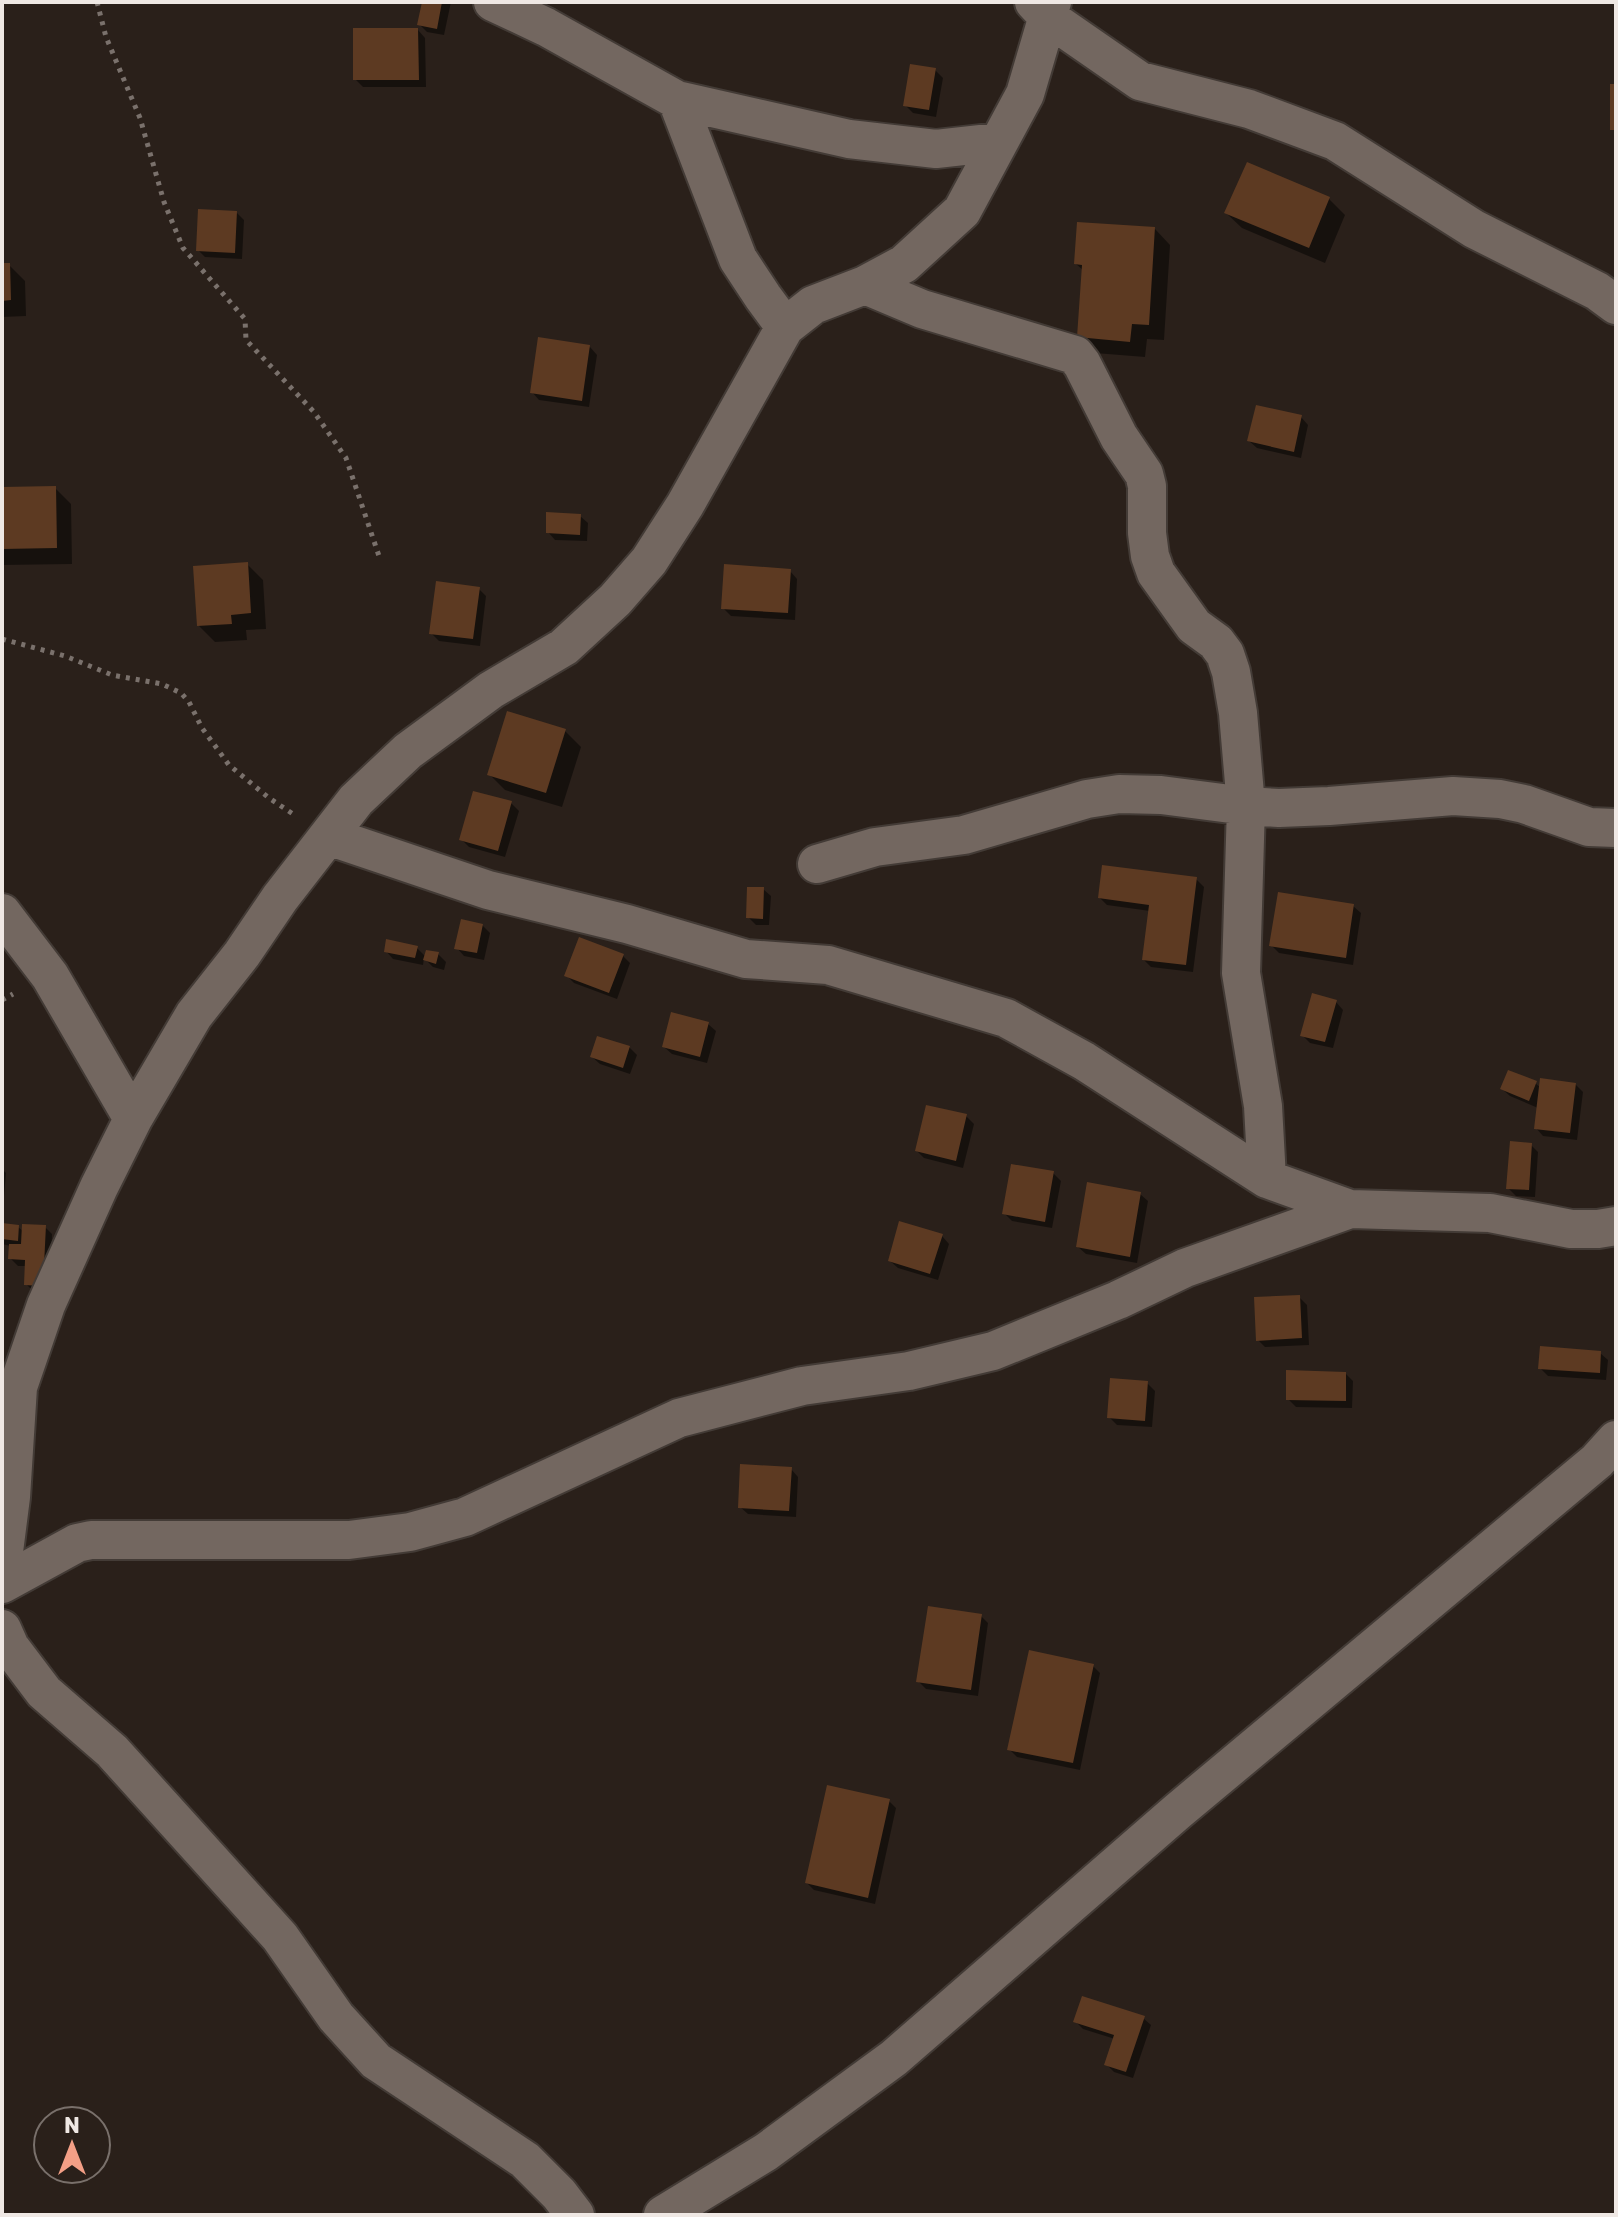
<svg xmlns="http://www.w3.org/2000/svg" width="1618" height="2217" viewBox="0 0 1618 2217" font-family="Rubik,sans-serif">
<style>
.shadow{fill:#0007}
.building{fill:#5d3a22}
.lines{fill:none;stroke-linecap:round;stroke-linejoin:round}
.minor-casing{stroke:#433b36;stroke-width:42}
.path{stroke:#7a716c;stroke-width:5;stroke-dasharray:4 6;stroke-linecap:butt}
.minor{stroke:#736760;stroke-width:38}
</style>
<rect width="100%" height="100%" fill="#2a201a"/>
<path class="shadow" d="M424,2H451L444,35L427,32L419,24Z
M418,30L425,38L426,87H363L355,79Z
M935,70L943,78L936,117L913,113L905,105Z
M1248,164L1329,199L1345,215L1325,263L1242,228L1226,213Z
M237,213L244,220L242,259L205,257L198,250Z
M1155,229L1170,245L1164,340L1147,339L1145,357L1095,353L1079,337L1084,271L1076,264Z
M2,265H9L25,281L26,316L2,317Z
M590,347L597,355L589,407L539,400L532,392Z
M1301,417L1308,425L1301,458L1257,448L1249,441Z
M55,488L71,504L72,564L2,565V489Z
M580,516L588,523L587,541L555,540L548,532Z
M247,564L263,580L266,629L246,630L247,640L215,642L199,626Z
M790,571L797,579L795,620L731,616L723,608Z
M479,589L486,596L480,646L439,641L431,633Z
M565,731L581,747L562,807L505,790L489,774Z
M511,803L519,811L505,857L469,847L461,839Z
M1196,879L1204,887L1193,972L1151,967L1144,960L1150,911L1107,905L1100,898Z
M763,889L771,896L769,925H756L748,917Z
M1353,906L1361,913L1353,965L1279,953L1271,945Z
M482,925L490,933L484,960L464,956L457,948Z
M417,948L426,957L438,954L446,962L444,970L433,967L424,958L423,965L393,959L386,951Z
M623,956L630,963L617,999L574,983L566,975Z
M1336,1002L1343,1010L1333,1048L1310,1043L1302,1035Z
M708,1024L716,1031L707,1063L672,1054L664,1047Z
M629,1047L637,1055L630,1074L600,1064L592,1057Z
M1535,1083L1541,1088L1575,1084L1583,1092L1577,1140L1543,1136L1536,1128L1538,1108L1510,1096L1502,1089Z
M966,1116L974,1124L963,1168L924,1158L917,1151Z
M1531,1145L1538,1152L1535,1197L1516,1196L1508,1188Z
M2,1169L6,1173L4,1196H2Z
M1053,1173L1061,1181L1052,1228L1012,1221L1004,1213Z
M1140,1194L1148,1201L1137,1263L1086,1254L1078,1247Z
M2,1225L18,1227L24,1232L45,1227L52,1234L50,1292H34L26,1284L27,1266H18L10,1258L11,1246L2,1244Z
M942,1236L949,1244L938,1280L898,1268L890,1261Z
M1299,1297L1307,1305L1309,1345L1265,1347L1258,1340Z
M1600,1353L1608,1360L1606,1380L1548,1376L1540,1368Z
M1346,1374L1353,1381L1352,1408L1296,1407L1288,1399Z
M1147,1383L1155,1391L1152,1427L1117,1425L1109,1417Z
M791,1469L798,1477L796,1517L748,1514L740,1507Z
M981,1616L988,1623L978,1696L926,1689L918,1681Z
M1093,1666L1100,1673L1080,1770L1017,1757L1009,1749Z
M889,1801L896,1808L875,1904L814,1890L807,1883Z
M1143,2018L1151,2025L1133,2078L1114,2072L1106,2064L1115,2039L1083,2029L1075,2021Z"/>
<path class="building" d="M422,2H442L437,29L417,25Z
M353,28H418L419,80H353Z
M910,64L936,68L929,110L903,106Z
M1610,84H1616V130H1610Z
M1247,162L1330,197L1309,248L1224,213Z
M198,209L237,211L235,253L196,251Z
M1077,222L1155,227L1149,325L1132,324L1130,342L1077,337L1082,265L1074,264Z
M2,263H10L11,300L2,301Z
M538,337L590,345L582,401L530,393Z
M1256,405L1302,415L1294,452L1247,441Z
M56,486L57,548L2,549V487Z
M546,512L581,514L580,535L546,533Z
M248,562L251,613L231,615L232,624L197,626L193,566Z
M724,564L791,569L788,613L721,609Z
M436,581L480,587L473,639L429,634Z
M507,711L566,729L546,793L487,775Z
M473,791L512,801L498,851L459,840Z
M1102,865L1197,877L1186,965L1142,960L1149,905L1098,898Z
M747,887H764L763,919L746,918Z
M1278,892L1354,904L1346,958L1269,946Z
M461,919L483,924L477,953L454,949Z
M579,937L624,954L609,993L564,976Z
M386,939L418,946L415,958L384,952Z
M426,950L439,952L436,964L423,960Z
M1312,993L1337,1000L1325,1042L1300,1036Z
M671,1012L709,1022L700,1057L662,1047Z
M597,1036L630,1046L623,1068L590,1057Z
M1508,1070L1537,1081L1529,1101L1500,1089Z
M1540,1078L1576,1083L1570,1133L1534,1129Z
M926,1105L967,1114L956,1161L915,1151Z
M1510,1141L1532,1143L1529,1190L1506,1189Z
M1011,1164L1054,1171L1045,1222L1002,1214Z
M1087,1182L1141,1192L1130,1257L1076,1247Z
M899,1221L943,1234L930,1274L888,1261Z
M2,1223L19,1225L18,1241L2,1239Z
M22,1224L46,1225L43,1286L24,1285L25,1260L8,1259L9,1244H21Z
M1300,1295L1302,1338L1256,1341L1254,1297Z
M1540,1346L1601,1351L1600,1373L1538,1369Z
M1286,1370L1346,1372V1401L1286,1400Z
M1110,1378L1148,1381L1145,1421L1107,1418Z
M740,1464L792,1467L789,1511L738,1508Z
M928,1606L982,1614L971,1690L916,1682Z
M1029,1650L1094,1664L1073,1763L1007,1750Z
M827,1785L890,1799L868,1898L805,1883Z
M1082,1996L1145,2016L1126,2072L1104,2065L1114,2035L1073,2022Z"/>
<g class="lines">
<defs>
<path id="minor" d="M493,2L546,27L677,100L849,139L936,149L999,142
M1034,2L1049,18L1140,81L1249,109L1335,141L1474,229L1597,291L1616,305
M677,100L738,259L763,297L785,327
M865,285L922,309L1075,355L1082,364L1119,437L1144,474L1147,486V533L1150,556L1156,573L1194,626L1216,642L1225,654L1231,672L1238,713L1246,806L1241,973L1263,1106L1267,1179
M328,836L488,890L627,924L746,959L828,965L1006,1018L1084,1061L1267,1179L1350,1209
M817,864L875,847L964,835L1087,799L1119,794L1161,795L1246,806L1279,808L1329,806L1453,796L1500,799L1524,804L1589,827L1616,828
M2,913L50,976L133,1119
M2,1567L11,1497L18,1387L46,1305L99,1187L133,1119L194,1015L242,954L280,898L356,800L408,751L491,690L564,647L615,600L649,561L685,505L785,327L813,305L865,285L904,264L962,211L1025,94L1052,2
M2,1584L77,1543L91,1540H349L410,1532L465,1517L679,1418L802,1386L909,1371L993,1351L1118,1300L1185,1268L1350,1209L1490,1213L1571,1229H1598L1616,1226
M2,1629L10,1647L44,1692L112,1751L280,1937L336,2017L376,2061L525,2160L559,2194L575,2215
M663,2215L766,2152L894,2058L1178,1811L1597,1461L1616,1440"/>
</defs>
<use href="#minor" class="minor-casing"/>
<path class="path" d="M97,2L106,37L140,118L164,202L183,248L245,319L246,340L314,412L346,458L380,559
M2,639L65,656L112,675L162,684L181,693L189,702L202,728L229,765L269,798L293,814
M2,1000L13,994"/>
<use href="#minor" class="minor"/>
</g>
<rect width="1618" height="2217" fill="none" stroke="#efe8e4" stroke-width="8"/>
<g transform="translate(72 2145)"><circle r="38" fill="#2a201a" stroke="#79706b" stroke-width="2"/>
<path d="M0-6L14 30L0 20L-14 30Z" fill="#f39f86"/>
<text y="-12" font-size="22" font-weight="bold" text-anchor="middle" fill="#efe8e4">N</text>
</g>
</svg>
